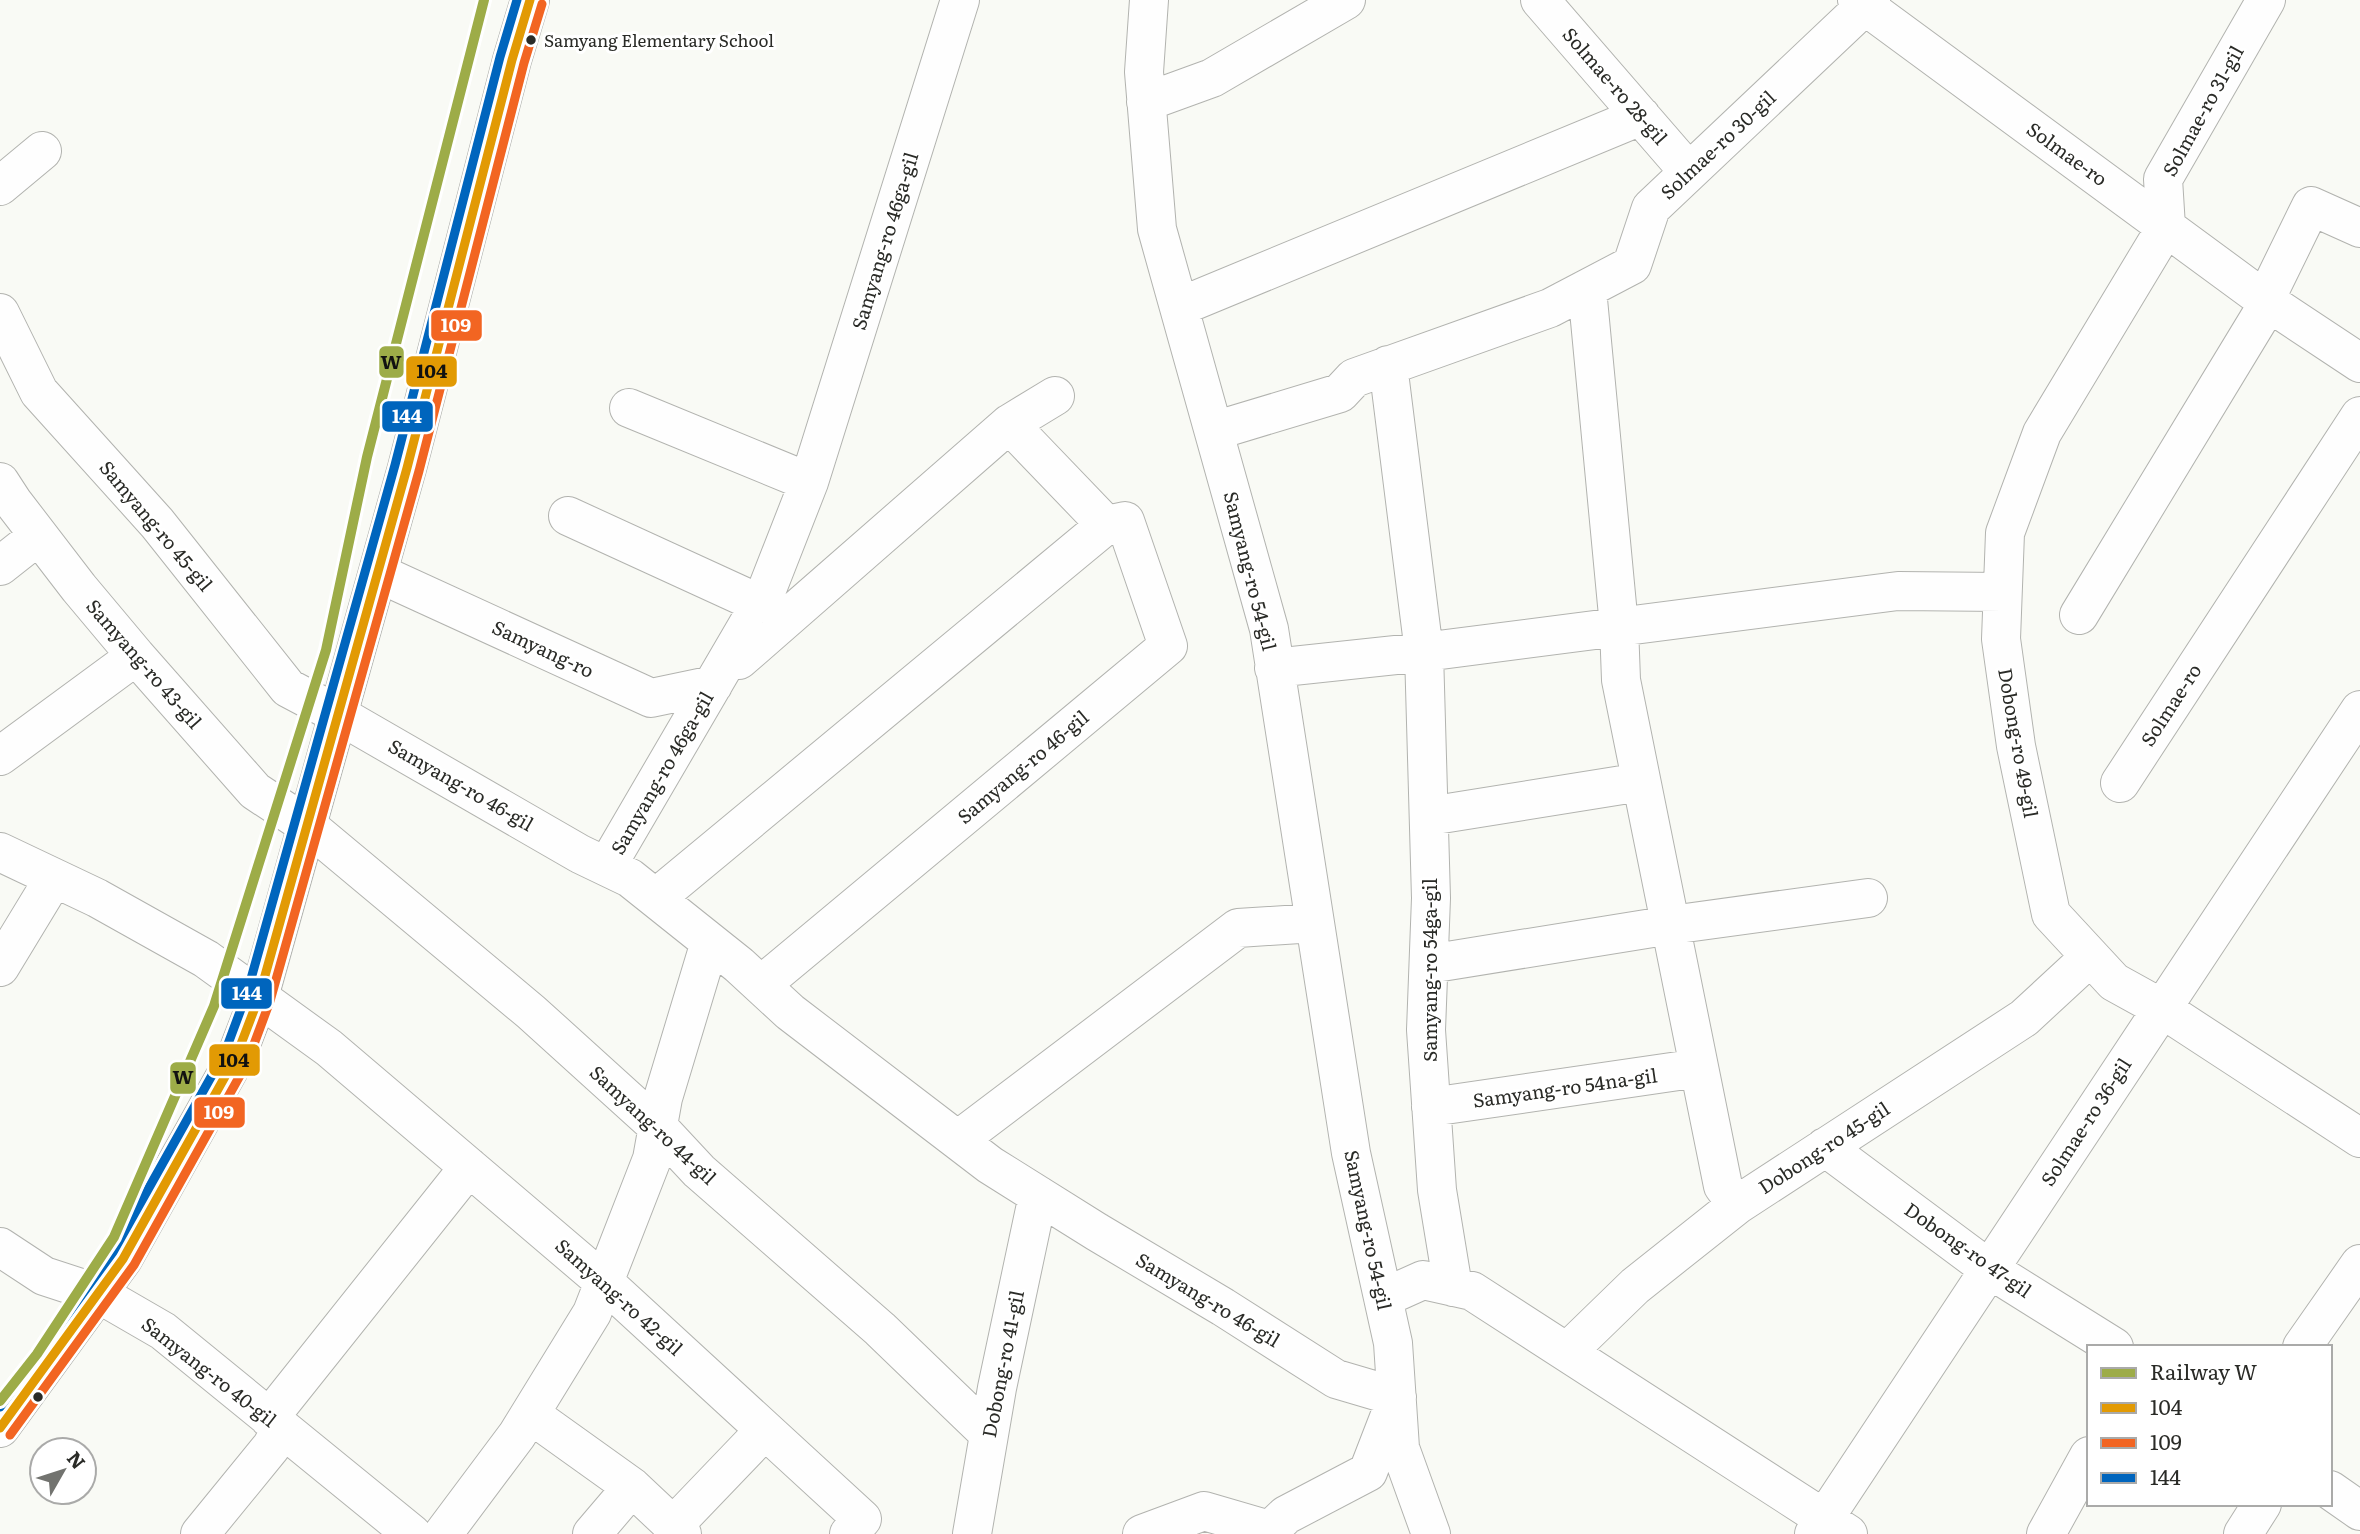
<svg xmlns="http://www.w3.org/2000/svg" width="2360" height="1534" viewBox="0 0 2360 1534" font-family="Literata,serif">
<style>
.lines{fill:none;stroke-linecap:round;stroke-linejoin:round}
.minor-casing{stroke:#b2b3af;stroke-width:40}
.major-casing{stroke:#b2b3af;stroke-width:40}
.minor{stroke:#fefefe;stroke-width:38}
.major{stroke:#fefefe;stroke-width:38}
.bus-1-casing{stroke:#fff;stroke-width:14}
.bus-2-casing{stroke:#fff;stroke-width:14}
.bus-3-casing{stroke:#fff;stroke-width:14}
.bus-1{stroke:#e29a04;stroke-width:9}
.bus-2{stroke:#f26522;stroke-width:9}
.bus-3{stroke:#0065bd;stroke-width:9}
.rail-1-casing{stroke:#fff;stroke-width:16}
.rail-1{stroke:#9dac48;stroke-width:10}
.bus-dot{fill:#2a2b27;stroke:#fff;stroke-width:2.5}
.labels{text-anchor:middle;stroke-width:6;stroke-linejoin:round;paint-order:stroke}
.bus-label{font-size:17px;fill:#2a2b27;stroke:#fff;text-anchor:start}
.street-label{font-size:19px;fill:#2a2b27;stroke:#fff}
.line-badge{stroke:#fff;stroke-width:2.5}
.badge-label{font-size:19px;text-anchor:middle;font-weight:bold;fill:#fff}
.pale-badge-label{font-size:19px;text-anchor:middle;font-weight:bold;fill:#111}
</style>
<rect width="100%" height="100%" fill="#f9faf5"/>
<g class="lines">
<defs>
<path id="minor" d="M1149,0L1144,72L1157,229L1269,629L1351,1153L1393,1343L1400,1448L1431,1534
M1540,0L1689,172
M1857,0L2265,300L2360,363
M2266,0L2163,179L2166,227L2042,433L2005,533L2001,639L2016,746L2051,914L2114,982L2161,1008L2360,1138
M1146,102L1212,78L1346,0
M0,186L42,151
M1587,289L1619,626L1621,680L1723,1186L1737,1205
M2265,300L2311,206L2360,228
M1179,307L1641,116
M0,313L39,392L157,523L288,688L339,715L580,854L630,878L739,965L790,1012L990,1165L1097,1232L1223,1307L1336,1379L1397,1397L1368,1472L1286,1515L1266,1534
M1388,365L1424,652L1431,898L1426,1030L1437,1190L1453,1287
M629,408L809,482
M1009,424L1106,525
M1214,431L1340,393L1354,378L1550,308L1632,265L1651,208L1871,0
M0,482L13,502L79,588L136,656L255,791L308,826L531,1012L658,1127L699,1171L880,1329L989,1434
M568,516L760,604
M0,566L38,536
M378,573L651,698L713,685
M2079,615L2269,302
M739,660L1009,424L1055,396
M1274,668L1424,652L1898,591L2002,592
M0,756L136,656
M2120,783L2360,416
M1429,816L1641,782
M0,852L97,898L206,959L329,1048L604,1282L862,1519L849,1534
M607,866L764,597L809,482L960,0
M656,898L1106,525L1125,521L1168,646L761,985
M1429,964L1671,925L1868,898
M0,967L54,878
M1431,1107L1699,1068
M958,1140L1238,928L1315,923
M1825,1147L1989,1269L2114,1347
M0,1247L44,1276L99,1294L163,1331L412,1534
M1383,1298L1423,1280L1472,1291L1848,1534
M2302,1347L2360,1264
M1567,1352L1635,1286L1737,1205L2024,1018L2090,957
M530,1414L632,1487L682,1534
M269,1418L469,1167
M2330,1490L2360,1511
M673,1526L765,1430
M200,1534L271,1447L282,1428
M443,1534L517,1435L592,1313L652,1159L663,1098L710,942
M592,1534L632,1487
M972,1534L997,1388L1038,1195
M1142,1534L1204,1511L1269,1530
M1814,1534L2360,710
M2046,1534L2089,1456
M2243,1534L2262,1504"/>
<path id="major" d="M0,1428L123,1259L236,1057L259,997L407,468L512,60L530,0"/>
</defs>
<use href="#minor" class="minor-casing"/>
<use href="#major" class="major-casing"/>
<use href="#minor" class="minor"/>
<use href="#major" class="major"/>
<defs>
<path id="bus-1" d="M0,1428L123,1259L236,1057L259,997L407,468L512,60L530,0"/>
<path id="bus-2" d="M10,1435L134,1265L247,1063L270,1001L419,471L524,63L542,4"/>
<path id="bus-3" d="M0,1407L113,1252L225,1052L247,993L395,465L500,57L517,0"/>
</defs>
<use href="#bus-1" class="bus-1-casing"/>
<use href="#bus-2" class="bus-2-casing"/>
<use href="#bus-3" class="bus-3-casing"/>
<use href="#bus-1" class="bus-1"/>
<use href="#bus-2" class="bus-2"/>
<use href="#bus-3" class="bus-3"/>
<defs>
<path id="rail-1" d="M0,1401L37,1354L114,1237L214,1006L326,650L367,457L484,0"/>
</defs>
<use href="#rail-1" class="rail-1-casing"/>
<use href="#rail-1" class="rail-1"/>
</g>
<g class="bus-dot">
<circle cx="531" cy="40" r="6"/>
<circle cx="38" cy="1397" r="6"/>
</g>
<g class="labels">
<g class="bus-label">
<text x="544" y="47">Samyang Elementary School</text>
</g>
<g class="street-label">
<text transform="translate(1615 86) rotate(49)" y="7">Solmae-ro 28-gil</text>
<text transform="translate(2203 111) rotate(-61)" y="7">Solmae-ro 31-gil</text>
<text transform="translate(1718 145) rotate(-43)" y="7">Solmae-ro 30-gil</text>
<text transform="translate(2067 154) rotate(36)" y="7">Solmae-ro</text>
<text transform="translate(885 241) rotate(-73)" y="7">Samyang-ro 46ga-gil</text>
<text transform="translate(156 526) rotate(50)" y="7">Samyang-ro 45-gil</text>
<text transform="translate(1250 571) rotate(76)" y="7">Samyang-ro 54-gil</text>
<text transform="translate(543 649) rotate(25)" y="7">Samyang-ro</text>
<text transform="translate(144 664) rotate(49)" y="7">Samyang-ro 43-gil</text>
<text transform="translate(2171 705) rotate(-57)" y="7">Solmae-ro</text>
<text transform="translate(2018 743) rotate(80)" y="7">Dobong-ro 49-gil</text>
<text transform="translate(1023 767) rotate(-40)" y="7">Samyang-ro 46-gil</text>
<text transform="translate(662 773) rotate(-60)" y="7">Samyang-ro 46ga-gil</text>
<text transform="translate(461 785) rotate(30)" y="7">Samyang-ro 46-gil</text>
<text transform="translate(1430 970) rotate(-90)" y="7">Samyang-ro 54ga-gil</text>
<text transform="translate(1565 1088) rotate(-8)" y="7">Samyang-ro 54na-gil</text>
<text transform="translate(2086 1122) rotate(-57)" y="7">Solmae-ro 36-gil</text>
<text transform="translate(653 1125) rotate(43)" y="7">Samyang-ro 44-gil</text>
<text transform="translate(1824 1148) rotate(-33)" y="7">Dobong-ro 45-gil</text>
<text transform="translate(1368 1230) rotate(78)" y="7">Samyang-ro 54-gil</text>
<text transform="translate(1968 1250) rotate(35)" y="7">Dobong-ro 47-gil</text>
<text transform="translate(619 1297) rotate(42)" y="7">Samyang-ro 42-gil</text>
<text transform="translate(1208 1300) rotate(31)" y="7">Samyang-ro 46-gil</text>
<text transform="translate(1003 1364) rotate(-79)" y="7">Dobong-ro 41-gil</text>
<text transform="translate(209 1372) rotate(38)" y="7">Samyang-ro 40-gil</text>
</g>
</g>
<g class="line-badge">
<rect x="430" y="309" width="53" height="33" rx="7" fill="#f26522"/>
<rect x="378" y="345" width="27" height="34" rx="7" fill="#9dac48"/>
<rect x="405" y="355" width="53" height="33" rx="7" fill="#e29a04"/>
<rect x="381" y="400" width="53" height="33" rx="7" fill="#0065bd"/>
<rect x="220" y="977" width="53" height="33" rx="7" fill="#0065bd"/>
<rect x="208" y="1043" width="53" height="34" rx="7" fill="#e29a04"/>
<rect x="169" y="1061" width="28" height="34" rx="7" fill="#9dac48"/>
<rect x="193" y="1096" width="53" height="33" rx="7" fill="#f26522"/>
</g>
<g class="badge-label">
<text x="456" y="332">109</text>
<text x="407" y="423">144</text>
<text x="247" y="1000">144</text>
<text x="219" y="1119">109</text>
</g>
<g class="pale-badge-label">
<text x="391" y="369">W</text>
<text x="432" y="378">104</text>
<text x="234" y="1067">104</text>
<text x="183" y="1084">W</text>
</g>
<rect x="2087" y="1345" width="245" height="161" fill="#ffffff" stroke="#aaaaa9" stroke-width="2"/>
<rect x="2101" y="1368" width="35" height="10" fill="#9dac48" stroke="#aaaaa9" stroke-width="2"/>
<text x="2150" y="1380" font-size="21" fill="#2a2b27">Railway W</text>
<rect x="2101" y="1403" width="35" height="10" fill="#e29a04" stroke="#aaaaa9" stroke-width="2"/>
<text x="2150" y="1415" font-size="21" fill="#2a2b27">104</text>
<rect x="2101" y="1438" width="35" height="10" fill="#f26522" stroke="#aaaaa9" stroke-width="2"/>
<text x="2150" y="1450" font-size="21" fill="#2a2b27">109</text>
<rect x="2101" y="1473" width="35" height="10" fill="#0065bd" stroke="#aaaaa9" stroke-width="2"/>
<text x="2150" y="1485" font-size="21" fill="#2a2b27">144</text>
<g transform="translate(63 1471) rotate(51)"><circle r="33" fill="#ffffff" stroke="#aaaaa9" stroke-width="2"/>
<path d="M0-5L12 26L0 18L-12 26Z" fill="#72736f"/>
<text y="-10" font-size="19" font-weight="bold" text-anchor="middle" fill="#2a2b27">N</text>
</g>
</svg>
